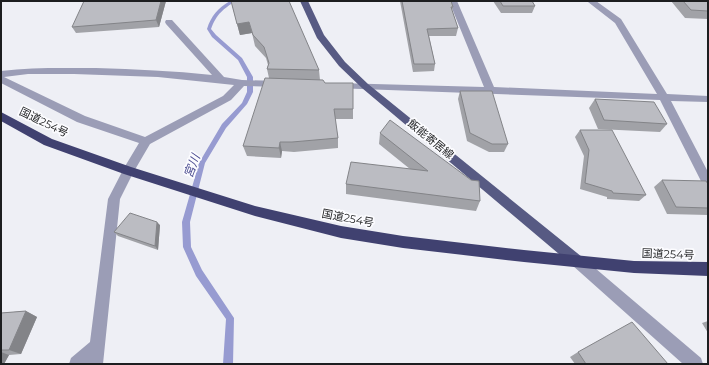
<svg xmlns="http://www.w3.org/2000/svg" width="709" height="365" viewBox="0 0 709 365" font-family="Montserrat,'Noto Sans JP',sans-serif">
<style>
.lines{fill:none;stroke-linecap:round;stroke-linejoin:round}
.stream{fill:#979bd1;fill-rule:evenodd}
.minor{fill:#9b9db6;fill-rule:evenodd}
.major{fill:#575a83;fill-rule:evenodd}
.highway{fill:#404170;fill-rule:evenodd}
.wall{fill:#a1a2a7}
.shaded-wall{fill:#838488}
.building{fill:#bbbcc2;stroke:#838488}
.labels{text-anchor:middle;stroke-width:3.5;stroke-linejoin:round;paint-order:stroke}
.street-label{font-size:11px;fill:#1d1e20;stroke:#fcfcff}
.water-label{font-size:12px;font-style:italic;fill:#4c4d91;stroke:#fcfcff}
</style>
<rect width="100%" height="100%" fill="#eeeff5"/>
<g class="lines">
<path class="stream" d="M230,1H235C223,10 217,13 211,29L216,35L242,58L253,77V92L247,104L226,128L205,163L190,222L191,247L202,270L234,318L233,364H223L226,319L196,276L183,247L182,222L199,163L222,124L242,103L247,92V77L238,60L212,37L207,29C211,16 218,8 230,1Z"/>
<path class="minor" d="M449,1H457L494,87L657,94L615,23L588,2L596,1L621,19L667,94L708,96V102L671,101L708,172V189L704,187L660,100L334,88L332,86L334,84L337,83L484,87Z
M166,20H172L224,77L242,80L279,81L284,84L279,87L244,86L231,100L150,144L133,173L120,199L103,364H69L71,358L90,342L108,199L124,168L139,143L77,122L1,83V71C32,67 64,68 96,68C135,69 174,71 212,75L166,24L165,22ZM74,74L158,77L234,85L223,96L145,137L85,116L4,77L28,74Z
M577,255L582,257L701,358L703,364H683L572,265L570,261L572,257Z"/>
<path class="major" d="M300,1H308L324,35L345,62L368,84L582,257L584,261L582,265L577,267L572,265L362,88L339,66L317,38Z"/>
<path class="highway" d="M1,112L52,139L131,167L255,206L341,226L403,236L524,250L634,261L708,262V276L634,273L524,262L403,248L341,238L255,216L124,174L44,145L1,121Z"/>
</g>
<path class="wall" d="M166,1L159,27L76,33L72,27Z
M231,1L319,70L320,80L325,83H353V119H335L338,138V148L294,152L282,151L281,158L247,156L243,146L269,78L267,69L268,65L266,58L255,46L252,33L240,35Z
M400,1H451L453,7L452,10L458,28L456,36H429L435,64L434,71L413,72Z
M493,1H532L535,6L532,13H501Z
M671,1H708V19L685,18Z
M460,91L508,144L504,152H489L467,141L458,99Z
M595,99L667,124L660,132L598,129L589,108Z
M580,130L646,195L639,201L607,199V197L580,189L584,156L575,137Z
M380,133L480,201L476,211L346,194V184L410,169L379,144Z
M662,180L708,184V215L667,214L654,187Z
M160,225L158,250L118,236L114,232Z
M26,311L37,317L21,354L9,355L4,364H1V313Z
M708,321V333L702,323Z
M578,352L668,364H575L570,357Z"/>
<path class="shaded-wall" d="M161,1H166L159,27L156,20Z
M249,22L252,33L240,35L237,24Z
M280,142L282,151L281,158L279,148Z
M157,222L160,225L158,250L155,246Z
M26,311L37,317L21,354L9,350Z
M1,352L9,355L4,364H1Z"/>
<path class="building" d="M84,1H161L156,20L72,27Z
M231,1H289L319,70L267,69L269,63L264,47L253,35L249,22L237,24Z
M402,1H451L453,7H451L458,28L427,29L435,64H414Z
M500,1H532L535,6H503Z
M683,1H708V11L691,10Z
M265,78L323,80L325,83H353V109H334L338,138L292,142H280L279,148L243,146Z
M460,91H492L508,144H492L470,133Z
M595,99L654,102L667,124L604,120Z
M390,120L471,180L479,181L480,201L346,184L351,162L428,171L380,133Z
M580,130H612L646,195L613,193L612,191L585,183L589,150Z
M662,180L706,181L708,184V208L676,207Z
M130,213L157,222L155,246L114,232Z
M26,311L9,350H1V313Z
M632,322L668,364H586L578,352Z"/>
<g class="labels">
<g class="street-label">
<text transform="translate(44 122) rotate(26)" y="4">国道254号</text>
<text transform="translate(431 139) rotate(39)" y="4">飯能寄居線</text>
<text transform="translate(348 218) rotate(11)" y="4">国道254号</text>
<text transform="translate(668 254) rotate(2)" y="4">国道254号</text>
</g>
<g class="water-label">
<text transform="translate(192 166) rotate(-69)" y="4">宮川</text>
</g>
</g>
<rect width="709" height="365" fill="none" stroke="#1d1e20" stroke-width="4"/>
</svg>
